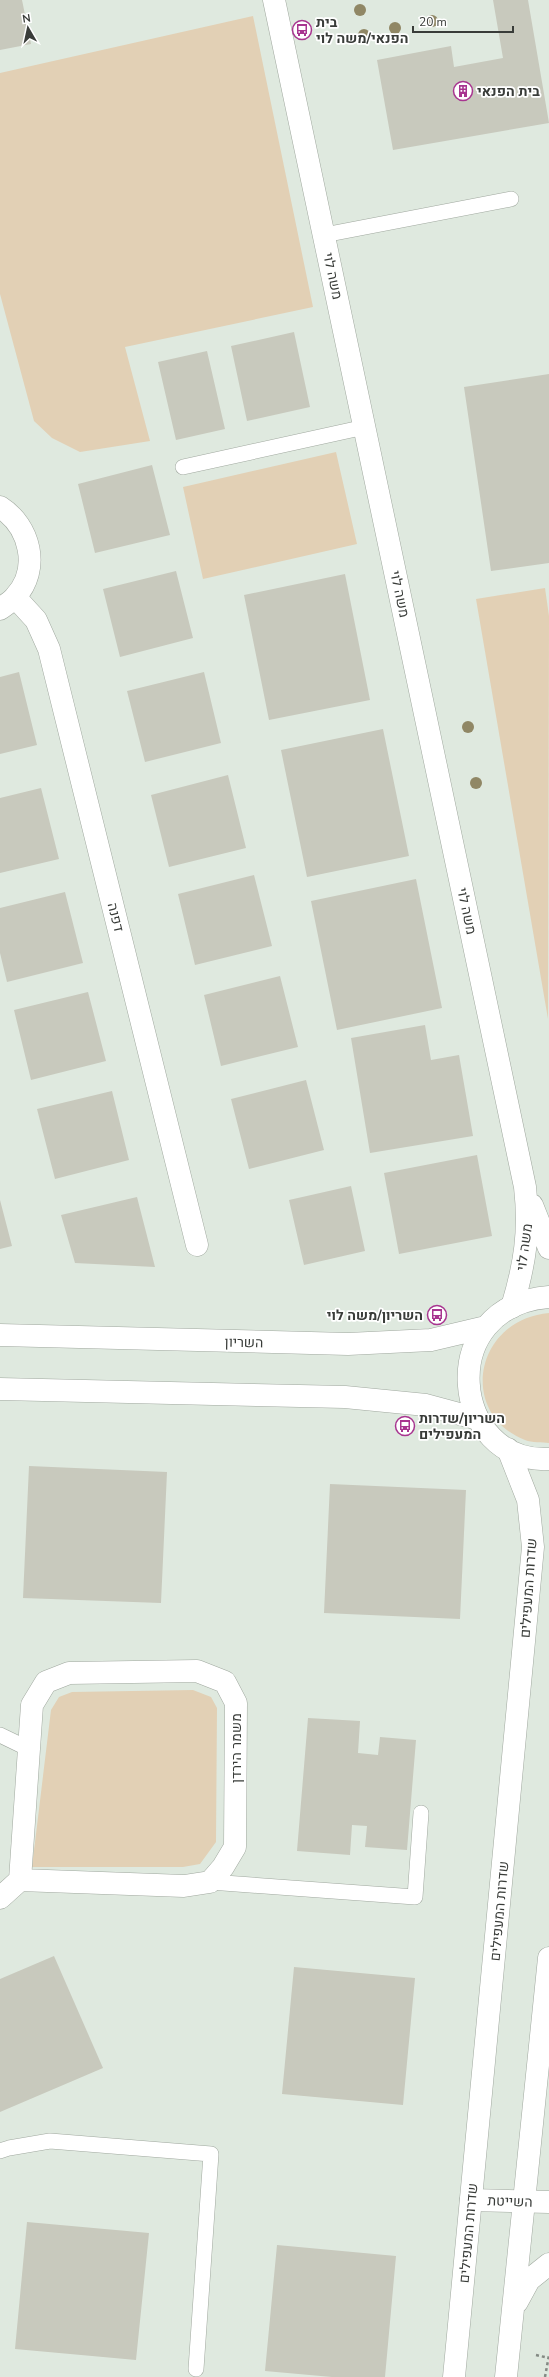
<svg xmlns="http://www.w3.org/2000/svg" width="549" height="2377" viewBox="0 0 549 2377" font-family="'Nunito Sans',Heebo,sans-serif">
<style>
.green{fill:#e2d0b5}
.building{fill:#c8c9bd}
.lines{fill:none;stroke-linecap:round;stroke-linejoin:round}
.service-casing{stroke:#a0a89f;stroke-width:16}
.minor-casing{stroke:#a0a89f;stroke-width:23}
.tertiary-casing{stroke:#a0a89f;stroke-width:23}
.path{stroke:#848a84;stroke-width:2.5;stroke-dasharray:3 3;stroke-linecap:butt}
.service{stroke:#fff;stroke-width:15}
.minor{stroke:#fff;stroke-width:22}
.tertiary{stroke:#fff;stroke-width:22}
.tree{fill:#908765}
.labels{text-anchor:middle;stroke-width:3.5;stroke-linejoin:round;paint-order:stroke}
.poi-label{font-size:14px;font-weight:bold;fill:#393c39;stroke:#fff;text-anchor:start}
.street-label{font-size:14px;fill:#393c39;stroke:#fff}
</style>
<rect width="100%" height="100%" fill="#dfe9df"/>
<path class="green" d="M253,16L313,307L125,347L150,441L80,452L52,438L34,421L0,294V73Z
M336,452L357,544L203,579L183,487Z
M545,588L549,616L548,1019L476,599Z
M549,1313V1443C542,1442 532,1443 525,1440C458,1414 474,1320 549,1313Z
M193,1690L211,1697L217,1708L216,1842L200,1864L183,1867H32L51,1710L59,1697L72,1692Z"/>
<path class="building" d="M0,0H22L31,44L0,50Z
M493,0H528L549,123L393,150L377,60L451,46L454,67L503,58Z
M294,332L310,407L247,421L231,346Z
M207,351L225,429L176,440L158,362Z
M549,374V563L491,571L464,387Z
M152,465L170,535L95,553L78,484Z
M176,571L193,638L120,657L103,589Z
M345,574L370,700L269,720L244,595Z
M19,672L37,745L0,754V677Z
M204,672L221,743L145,762L127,691Z
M383,729L409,856L307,877L281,750Z
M228,775L246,848L169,867L151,795Z
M41,788L59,859L0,873V798Z
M254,875L272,946L195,965L178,894Z
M416,879L442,1008L337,1030L311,901Z
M65,892L83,963L7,982L0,953V908Z
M280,976L298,1047L221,1066L204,995Z
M88,992L106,1061L31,1080L14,1010Z
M425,1025L431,1060L459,1055L473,1136L370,1153L351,1038Z
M306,1080L324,1150L249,1169L231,1099Z
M112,1091L129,1160L55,1179L37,1109Z
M477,1155L492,1236L399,1254L384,1173Z
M351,1186L365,1251L304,1265L289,1200Z
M137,1197L155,1267L75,1263L61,1215Z
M0,1200L12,1246L0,1249Z
M29,1466L167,1472L161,1603L23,1598Z
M330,1484L466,1490L460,1619L324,1613Z
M308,1718L360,1721L358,1753L378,1755L380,1737L416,1740L407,1850L365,1847L367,1826L352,1825L350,1855L297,1851Z
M54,1956L103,2068L0,2112V1979Z
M294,1967L415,1978L403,2105L282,2094Z
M27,2222L149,2233L136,2360L15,2349Z
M277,2245L396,2256L385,2377H332L265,2371Z"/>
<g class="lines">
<defs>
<path id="service" d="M324,235L511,199
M183,467L365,427
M0,1735L29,1749
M210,1882L415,1897L421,1813
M0,2151L9,2148L50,2141L211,2154L196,2369"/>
<path id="minor" d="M274,0L525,1187C530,1231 525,1264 512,1307
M0,507C30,526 41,569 15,597C11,602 5,605 0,609
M15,597L36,620L49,649L197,1245
M532,1205L549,1248
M0,1898L20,1880L32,1705L46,1682L69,1673L197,1671L225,1682L236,1703L235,1847L223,1867L210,1882L184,1886L20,1880
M471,2200L549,2202"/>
<path id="tertiary" d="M549,1297C433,1306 451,1464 549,1459
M0,1335L348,1344L431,1340L486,1327
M0,1389L345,1397L426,1405L478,1419
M517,2302L529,2280L549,2264
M454,2377L533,1547L528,1500L508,1449
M506,2377L549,1958"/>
</defs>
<use href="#service" class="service-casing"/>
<use href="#minor" class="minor-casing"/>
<use href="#tertiary" class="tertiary-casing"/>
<path class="path" d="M536,2355L549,2358
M545,2377L549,2355"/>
<use href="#service" class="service"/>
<use href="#minor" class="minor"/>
<use href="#tertiary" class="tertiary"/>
</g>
<g class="tree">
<circle cx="360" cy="10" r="6"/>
<circle cx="432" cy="21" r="6"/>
<circle cx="395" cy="28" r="6"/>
<circle cx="364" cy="35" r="6"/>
<circle cx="468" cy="727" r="6"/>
<circle cx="476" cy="783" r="6"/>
</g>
<defs>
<symbol id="bus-ring" viewBox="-11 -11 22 22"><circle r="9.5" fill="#fff" stroke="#a83590" stroke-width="1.5"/><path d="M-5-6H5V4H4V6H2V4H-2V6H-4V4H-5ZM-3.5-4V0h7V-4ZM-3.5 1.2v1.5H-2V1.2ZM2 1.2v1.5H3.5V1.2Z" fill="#a83590"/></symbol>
<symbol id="building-ring" viewBox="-11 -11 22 22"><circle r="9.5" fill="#fff" stroke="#a83590" stroke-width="1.5"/><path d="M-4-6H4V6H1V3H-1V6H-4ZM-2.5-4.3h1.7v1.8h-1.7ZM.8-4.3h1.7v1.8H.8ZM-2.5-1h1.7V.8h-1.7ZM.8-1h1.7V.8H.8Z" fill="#a83590"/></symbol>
</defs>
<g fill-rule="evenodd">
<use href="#bus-ring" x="291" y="19" width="22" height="22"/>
<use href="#building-ring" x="452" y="80" width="22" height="22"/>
<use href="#bus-ring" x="426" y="1304" width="22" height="22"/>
<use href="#bus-ring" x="394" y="1415" width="22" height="22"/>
</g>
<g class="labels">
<g class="poi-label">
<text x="316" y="27">בית<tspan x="316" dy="16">הפנאי/משה לוי</tspan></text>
<text x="477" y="96">בית הפנאי</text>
<text x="423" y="1320" text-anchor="end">השריון/משה לוי</text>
<text x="419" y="1423">השריון/שדרות<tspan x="419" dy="16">המעפילים</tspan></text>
</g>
<g class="street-label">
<text transform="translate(333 276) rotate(78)" y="5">משה לוי</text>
<text transform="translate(400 594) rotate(78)" y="5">משה לוי</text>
<text transform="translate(467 911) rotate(78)" y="5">משה לוי</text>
<text transform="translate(116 917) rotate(76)" y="5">דפנה</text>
<text transform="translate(524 1247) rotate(-82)" y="5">משה לוי</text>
<text transform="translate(244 1342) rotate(1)" y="5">השריון</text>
<text transform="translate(528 1588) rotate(-86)" y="5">שדרות המעפילים</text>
<text transform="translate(236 1748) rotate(-90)" y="5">משמר הירדן</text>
<text transform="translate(499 1911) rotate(-85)" y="5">שדרות המעפילים</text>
<text transform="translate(510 2201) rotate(2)" y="5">השייטת</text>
<text transform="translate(468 2233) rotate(-85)" y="5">שדרות המעפילים</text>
</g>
</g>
<g transform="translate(28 28) rotate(351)" stroke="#ffffff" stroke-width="3" paint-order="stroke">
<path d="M0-3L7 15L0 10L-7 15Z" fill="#393c39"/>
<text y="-6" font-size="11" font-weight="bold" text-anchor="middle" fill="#393c39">N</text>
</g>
<path d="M413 26v6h100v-6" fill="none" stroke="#393c39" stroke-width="2"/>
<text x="419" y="26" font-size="12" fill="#393c39" stroke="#ffffff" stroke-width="3" paint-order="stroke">20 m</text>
</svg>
